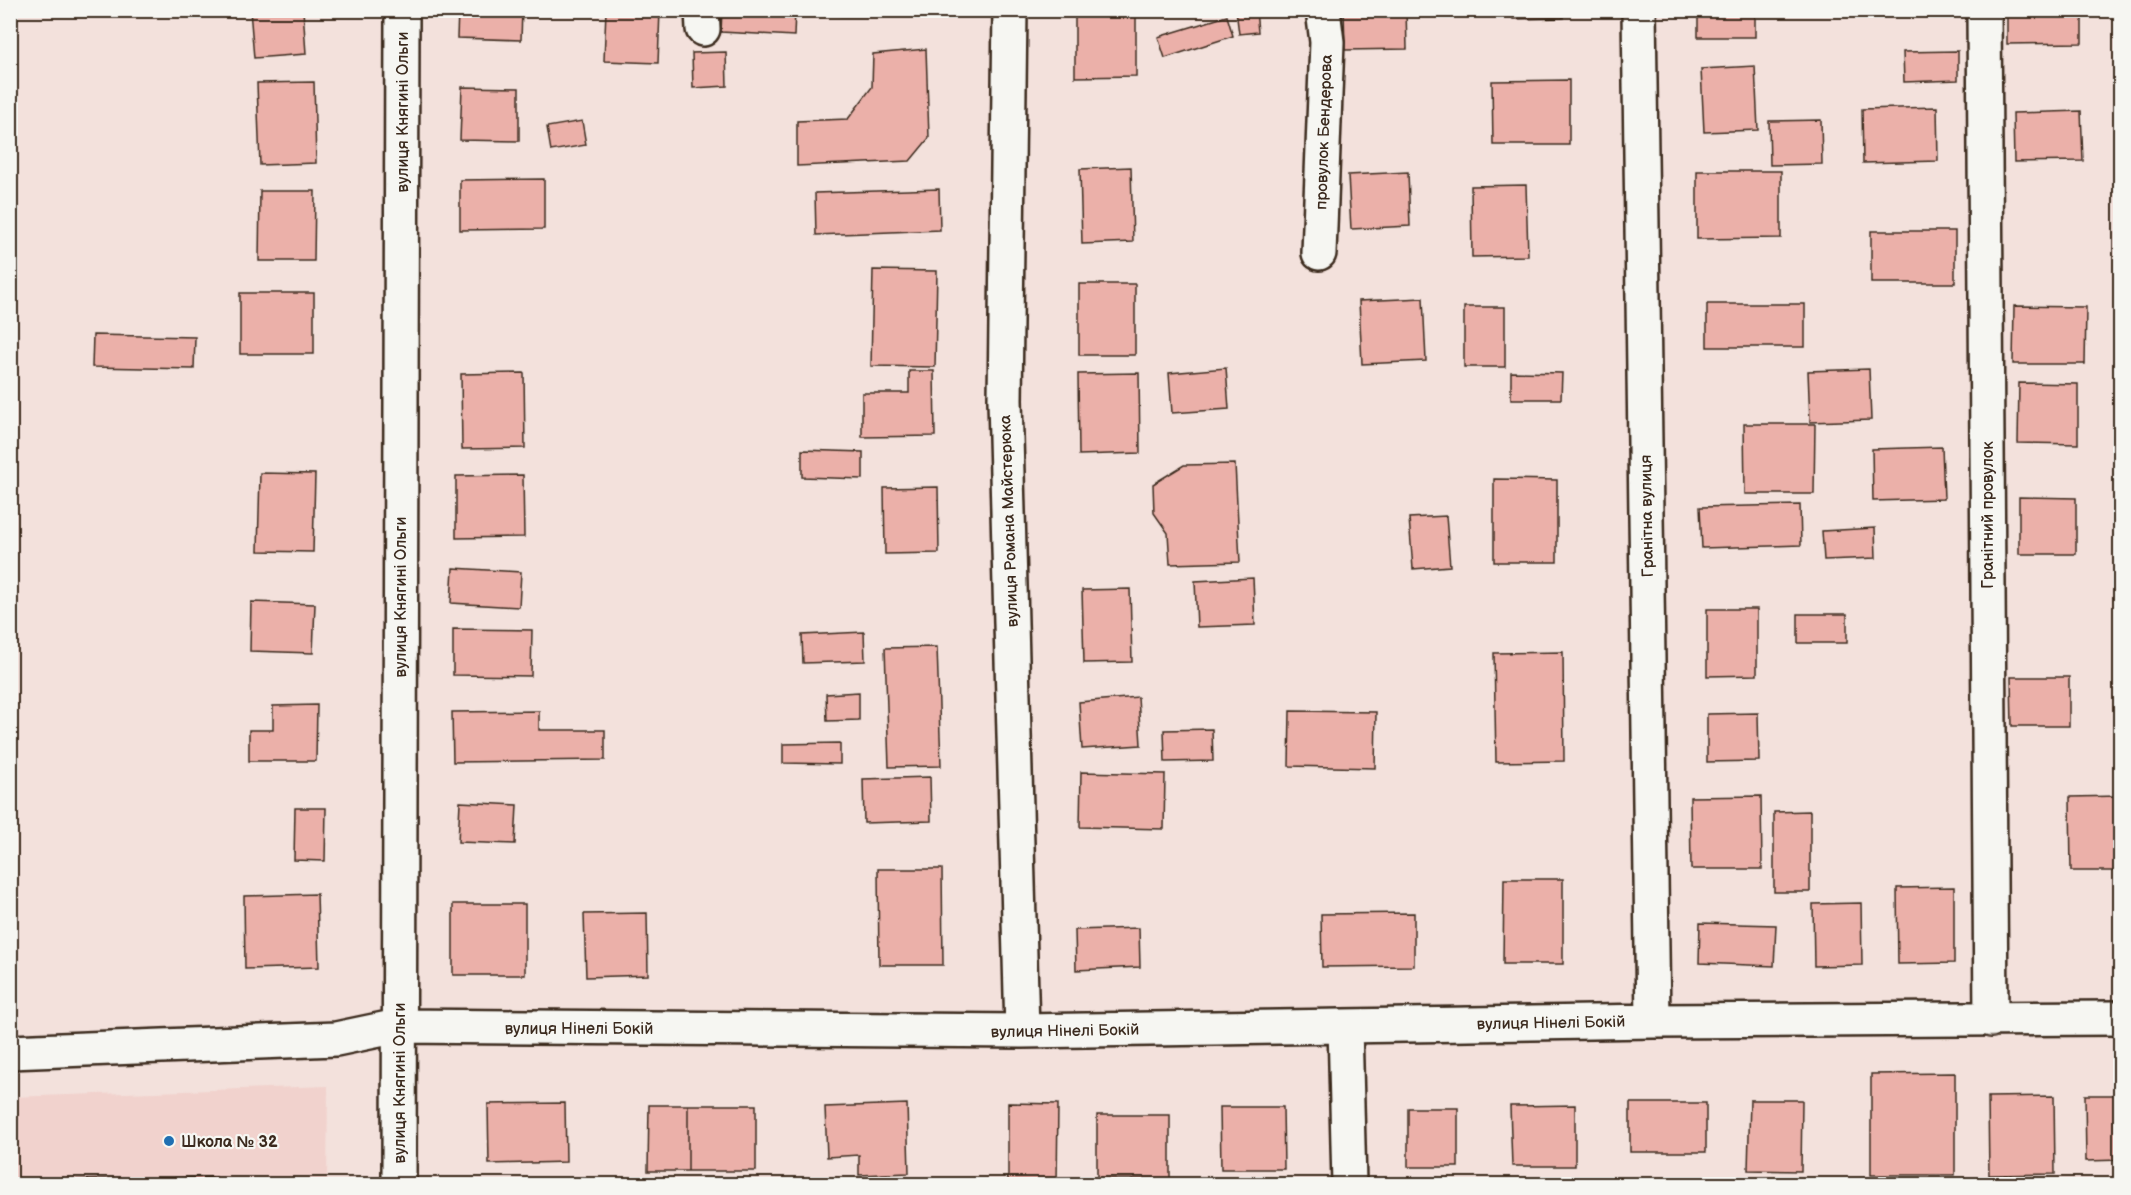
<svg xmlns="http://www.w3.org/2000/svg" width="2131" height="1195" viewBox="0 0 2131 1195" font-family="'Balsamiq Sans',sans-serif">
<style>
.built{fill:#f1d2cd}
.building{fill:#ebb0a9;stroke:#3b2a1e;stroke-width:1.5}
.lines{fill:none;stroke-linecap:round;stroke-linejoin:round}
.street-casing{stroke:#3b2a1e;stroke-width:38}
.street{stroke:#f6f6f2;stroke-width:33}
.poi-dot{fill:#1f6fb2;stroke:#f6f6f2;stroke-width:2}
.labels{text-anchor:middle;stroke-width:4.5;stroke-linejoin:round;paint-order:stroke}
.street-label{font-size:16px;fill:#3b2a1e;stroke:#f6f6f2}
.poi-label{font-size:16px;font-weight:bold;fill:#3b2a1e;stroke:#f6f6f2;text-anchor:start}
</style>
<rect width="100%" height="100%" fill="#f3e1dc"/>
<filter id="ink" filterUnits="userSpaceOnUse"><feTurbulence type="fractalNoise" baseFrequency=".0167" numOctaves="2"/><feDisplacementMap in="SourceGraphic" scale="12" xChannelSelector="R" yChannelSelector="G"/><feConvolveMatrix kernelMatrix="1 2 1 2 8 2 1 2 1" color-interpolation-filters="sRGB"/></filter>
<g filter="url(#ink)">
<path class="built" d="M328,1086L327,1184H11L10,1097Z"/>
<path class="building" d="M250,10H303L306,54L254,58Z
M458,10H522L521,40L457,38Z
M606,10H660L658,63L604,61Z
M722,10H795L794,36L721,32Z
M841,10H941V15L841,16Z
M1075,10H1136V76L1075,77Z
M1236,10H1256L1258,32L1239,34Z
M1344,10H1406L1407,49L1345,50Z
M1513,10H1563V18L1513,19Z
M1698,10H1755V37H1698Z
M2007,10H2082V43L2007,44Z
M1227,16L1233,36L1165,58L1158,37Z
M926,49L929,138L910,161L797,166V121L848,119L872,87L873,54Z
M1958,51V80L1904,82L1903,52Z
M726,52L727,86L693,88L692,53Z
M1755,66L1758,130L1704,132L1701,69Z
M1569,80V145H1493L1492,81Z
M314,82L316,163L260,165L257,83Z
M462,87L519,88V141L460,140Z
M1937,107L1938,161L1863,163L1862,109Z
M2081,111L2083,161L2014,162L2013,113Z
M1821,120L1822,164L1770,165L1769,121Z
M582,121L586,145L551,151L547,127Z
M1131,167L1133,242L1082,244L1080,169Z
M1697,171H1781V238L1697,239Z
M1408,172L1410,226L1351,229L1348,175Z
M544,179V229L460,230V180Z
M1526,185L1528,256L1472,257L1471,186Z
M939,189L940,230L816,235L815,193Z
M260,191H315L314,261H259Z
M10,194L17,199L14,238L10,240Z
M1871,231H1955V283H1871Z
M873,270L937,271L935,367L871,366Z
M1079,284H1135V355H1079Z
M240,293H314V354H240Z
M1423,298L1426,361L1362,364L1359,301Z
M1707,304H1805V347H1707Z
M2014,306L2086,307L2085,364H2013Z
M1464,307H1505V367H1464Z
M93,335L195,337L194,369L92,367Z
M1226,368L1229,409L1172,413L1169,373Z
M1869,369L1871,420L1810,422L1808,371Z
M909,371H934L935,436L862,437V393H909Z
M1511,372L1562,373L1561,399H1511Z
M524,373L525,448L462,449L461,374Z
M1139,373L1140,453L1079,455L1078,374Z
M2019,383L2078,384V444L2018,443Z
M1744,424H1815L1814,494H1745Z
M1942,447L1944,499L1873,501L1872,449Z
M802,450L863,452V479L802,477Z
M1235,464L1240,562L1170,564L1168,533L1154,513L1153,484L1184,465Z
M260,473L315,474L313,552L258,551Z
M523,475L524,537L456,538V476Z
M1494,479L1557,480V562H1494Z
M938,487L939,553L885,554L884,488Z
M2019,497L2076,498V554H2019Z
M1800,505L1801,545L1702,548L1700,507Z
M1446,516L1450,566L1413,569L1409,518Z
M1875,528L1876,558L1824,560L1822,531Z
M453,568L521,572L519,607L451,603Z
M1253,578L1255,625L1197,627L1195,581Z
M1130,589L1132,662L1084,663L1082,590Z
M251,602L315,604L313,653L250,651Z
M1707,609H1757V675L1707,676Z
M1798,614H1847V643H1798Z
M453,629L532,630L531,676L453,675Z
M864,632L865,661L803,663L802,635Z
M937,647L941,766L889,767L885,648Z
M1563,652L1564,761L1496,762L1494,653Z
M2011,677H2069V726H2012Z
M859,692V720L827,721L826,694Z
M1138,697L1141,745L1082,749L1079,702Z
M317,705L316,761H249V730H273V706Z
M539,711V730H605V760L453,762L452,712Z
M1290,711L1376,712L1375,768L1289,766Z
M1758,713L1759,761L1707,762V714Z
M1212,729L1213,761L1165,762L1164,730Z
M840,743V764L783,763V744Z
M1081,772L1165,774L1164,829L1080,827Z
M930,777L931,821L864,823L863,779Z
M1761,796L1762,869H1691L1690,797Z
M2120,796V871H2071L2070,797Z
M460,802L517,805L515,844L458,842Z
M295,808H326L325,861L294,860Z
M1810,811V892H1774V812Z
M878,869H942L943,965H879Z
M1504,879H1563V964H1503Z
M1954,887V963L1898,964L1897,888Z
M317,894L319,967L245,969L244,896Z
M1861,903L1862,965L1814,966L1813,904Z
M453,904H525V975H453Z
M647,913L648,975L586,977L584,914Z
M1414,913V966L1322,967L1321,914Z
M1700,923L1776,925L1774,966L1699,963Z
M1139,928L1140,967L1076,970L1075,930Z
M1955,1073V1175H1871V1074Z
M2085,1095H2120V1160L2086,1161Z
M2054,1096L2055,1174L1989,1175L1988,1097Z
M1750,1100H1802L1801,1171L1748,1170Z
M565,1103L566,1162L489,1164L488,1104Z
M1008,1103L1058,1104L1057,1184H1008Z
M1630,1103H1706V1152H1630Z
M907,1104L909,1173L859,1175V1155L827,1157L825,1107Z
M649,1105H688V1171H648Z
M688,1105H756V1171H688Z
M1575,1105V1166H1512L1510,1106Z
M1220,1107H1283L1284,1169H1221Z
M1408,1108H1458V1167H1408Z
M1097,1115H1170V1179H1097Z
M216,1177V1184H10V1181Z"/>
<g class="lines">
<defs>
<path id="street" d="M702,10L703,29
M1010,10L1005,400L1022,1031
M1639,10L1653,1021
M1984,10L1991,1020
M1319,253L1327,42L1323,10
M1345,1026L1349,1184
M10,1052L336,1039L398,1026L1022,1031L1653,1021L2120,1018
M399,1184L402,10"/>
</defs>
<use href="#street" class="street-casing"/>
<use href="#street" class="street"/>
</g>
</g>
<circle class="poi-dot" cx="169" cy="1141" r="6"/>
<g class="labels">
<g class="street-label">
<text transform="translate(402 112) rotate(-90)" y="6">вулиця Княгині Ольги</text>
<text transform="translate(1323 132) rotate(-88)" y="6">провулок Бендерова</text>
<text transform="translate(1987 515) rotate(-90)" y="6">Гранітний провулок</text>
<text transform="translate(1646 516) rotate(-91)" y="6">Гранітна вулиця</text>
<text transform="translate(1008 521) rotate(-92)" y="6">вулиця Романа Майстерюка</text>
<text transform="translate(400 597) rotate(-90)" y="6">вулиця Княгині Ольги</text>
<text transform="translate(1551 1022) rotate(-1)" y="6">вулиця Нінелі Бокій</text>
<text x="579" y="1034">вулиця Нінелі Бокій</text>
<text transform="translate(1065 1030) rotate(-1)" y="6">вулиця Нінелі Бокій</text>
<text transform="translate(399 1083) rotate(-90)" y="6">вулиця Княгині Ольги</text>
</g>
<g class="poi-label">
<text x="181" y="1147">Школа № 32</text>
</g>
</g>
<rect width="2131" height="1195" fill="none" stroke="#f6f6f2" stroke-width="36"/>
<rect x="18" y="18" width="2095" height="1159" fill="none" stroke="#3b2a1e" stroke-width="2" filter="url(#ink)"/>
</svg>
